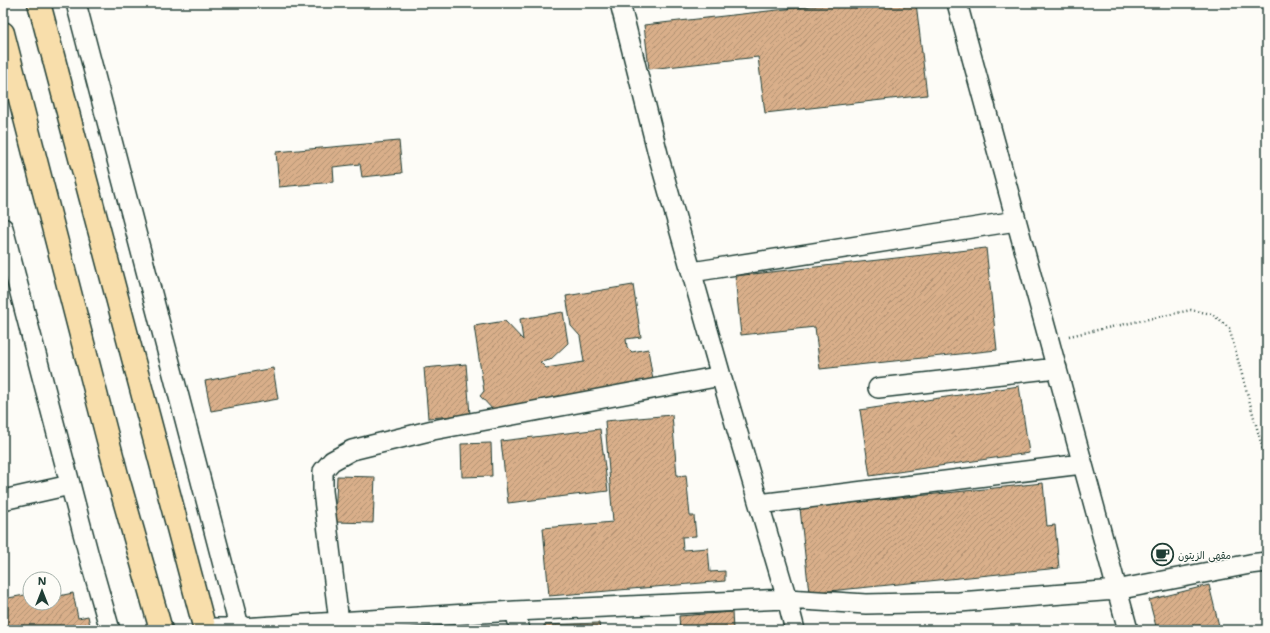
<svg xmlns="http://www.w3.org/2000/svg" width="1270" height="633" viewBox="0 0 1270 633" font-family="'Shantell Sans','Playpen Sans Arabic',sans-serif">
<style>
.building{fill:url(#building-hatch);stroke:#1f3d34}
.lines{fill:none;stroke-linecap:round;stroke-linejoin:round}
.minor-casing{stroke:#1f3d34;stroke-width:22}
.trunk-casing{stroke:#1f3d34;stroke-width:25}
.path{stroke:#1f3d34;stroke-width:2.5;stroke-dasharray:1 3;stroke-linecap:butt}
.minor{stroke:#fdfcf7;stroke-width:19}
.trunk{stroke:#f8deab;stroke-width:22}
.labels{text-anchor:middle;stroke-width:3;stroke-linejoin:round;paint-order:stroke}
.poi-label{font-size:10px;fill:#1f3d34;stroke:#fdfcf7;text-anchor:start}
</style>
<defs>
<pattern id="building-hatch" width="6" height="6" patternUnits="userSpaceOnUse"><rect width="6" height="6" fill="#d9af8a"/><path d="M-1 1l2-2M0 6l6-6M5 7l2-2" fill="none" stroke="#af9072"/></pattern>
</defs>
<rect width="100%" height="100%" fill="#fdfcf7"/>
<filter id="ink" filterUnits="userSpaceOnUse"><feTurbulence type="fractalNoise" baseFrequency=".025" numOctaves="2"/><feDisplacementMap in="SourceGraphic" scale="8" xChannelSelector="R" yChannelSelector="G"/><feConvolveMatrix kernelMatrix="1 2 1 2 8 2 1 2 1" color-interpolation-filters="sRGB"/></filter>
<g filter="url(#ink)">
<path class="building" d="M840,3H916L927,95L765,113L758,57L649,69L644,25Z
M399,141L402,173L362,177L360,164L333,167L334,182L279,187L276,152Z
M986,248L997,350L820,369L815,327L741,335L735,276Z
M633,285L641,337L626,339L627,347L632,352L648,349L654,386L496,413L480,396L484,391L474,326L505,321L523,340L520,319L563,312L568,343L550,360L540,362L546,368L584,362L580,336L571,326L566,296Z
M466,364L470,415L428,418L424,368Z
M273,368L278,399L211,411L205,381Z
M1019,386L1029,453L870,476L860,410Z
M672,415L677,476L686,475L690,516H694L696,536L682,537L683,550L708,548L710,572L725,571V581L549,596L543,528L613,522L605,421Z
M600,429L608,491L508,503L501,441Z
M491,443L492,476L462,477L461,444Z
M337,476L375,477L373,523L335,522Z
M1043,483L1047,526L1055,525L1059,568L809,593L800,508Z
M1209,585L1220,630H1157L1149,600Z
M73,593L78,618L88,616L91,630H3V599L30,594V603H54V597Z
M732,612L733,630H680L679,616Z
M599,623L600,630H544V625Z"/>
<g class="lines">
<defs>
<path id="minor" d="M76,3L240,630
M620,3L659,158L721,376L787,599L795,630
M957,3L1128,630
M3,228L89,556L110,630
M692,272L1016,221
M878,388L1057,368
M3,500L70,485
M759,504L1082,464
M515,611L520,630
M339,622L323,491V471L332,461L352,450L433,430L721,376
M204,628H240L515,611L787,599L866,604L959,602L1116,590L1250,564L1267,562"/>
<path id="trunk" d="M39,3L205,630
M3,33L117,475L161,630"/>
</defs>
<use href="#minor" class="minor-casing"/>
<use href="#trunk" class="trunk-casing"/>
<path class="path" d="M1069,336L1191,310L1212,314L1229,328L1260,439
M1267,437L1260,439L1267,467"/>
<use href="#minor" class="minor"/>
<use href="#trunk" class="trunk"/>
</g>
</g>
<defs>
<symbol id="cafe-ring" viewBox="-11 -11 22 22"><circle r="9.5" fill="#fdfcf7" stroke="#1f3d34" stroke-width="1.5"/><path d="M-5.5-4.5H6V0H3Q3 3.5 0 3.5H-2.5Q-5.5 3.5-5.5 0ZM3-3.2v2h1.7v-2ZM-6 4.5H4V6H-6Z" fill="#1f3d34"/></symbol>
</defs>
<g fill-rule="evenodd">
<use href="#cafe-ring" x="1150" y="542" width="25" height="25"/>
</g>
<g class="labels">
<g class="poi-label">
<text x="1178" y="559">مقهى الزيتون</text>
</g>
</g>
<rect width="1270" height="633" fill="none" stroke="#fdfcf7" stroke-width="16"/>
<rect x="8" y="8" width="1254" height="617" fill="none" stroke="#1f3d34" stroke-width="1.5" filter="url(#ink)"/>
<g transform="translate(42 591)"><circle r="19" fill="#fdfcf7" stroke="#a4b0a9"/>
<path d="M0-3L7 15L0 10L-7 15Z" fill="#1f3d34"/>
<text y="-6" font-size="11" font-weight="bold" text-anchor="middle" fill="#1f3d34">N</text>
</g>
</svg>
